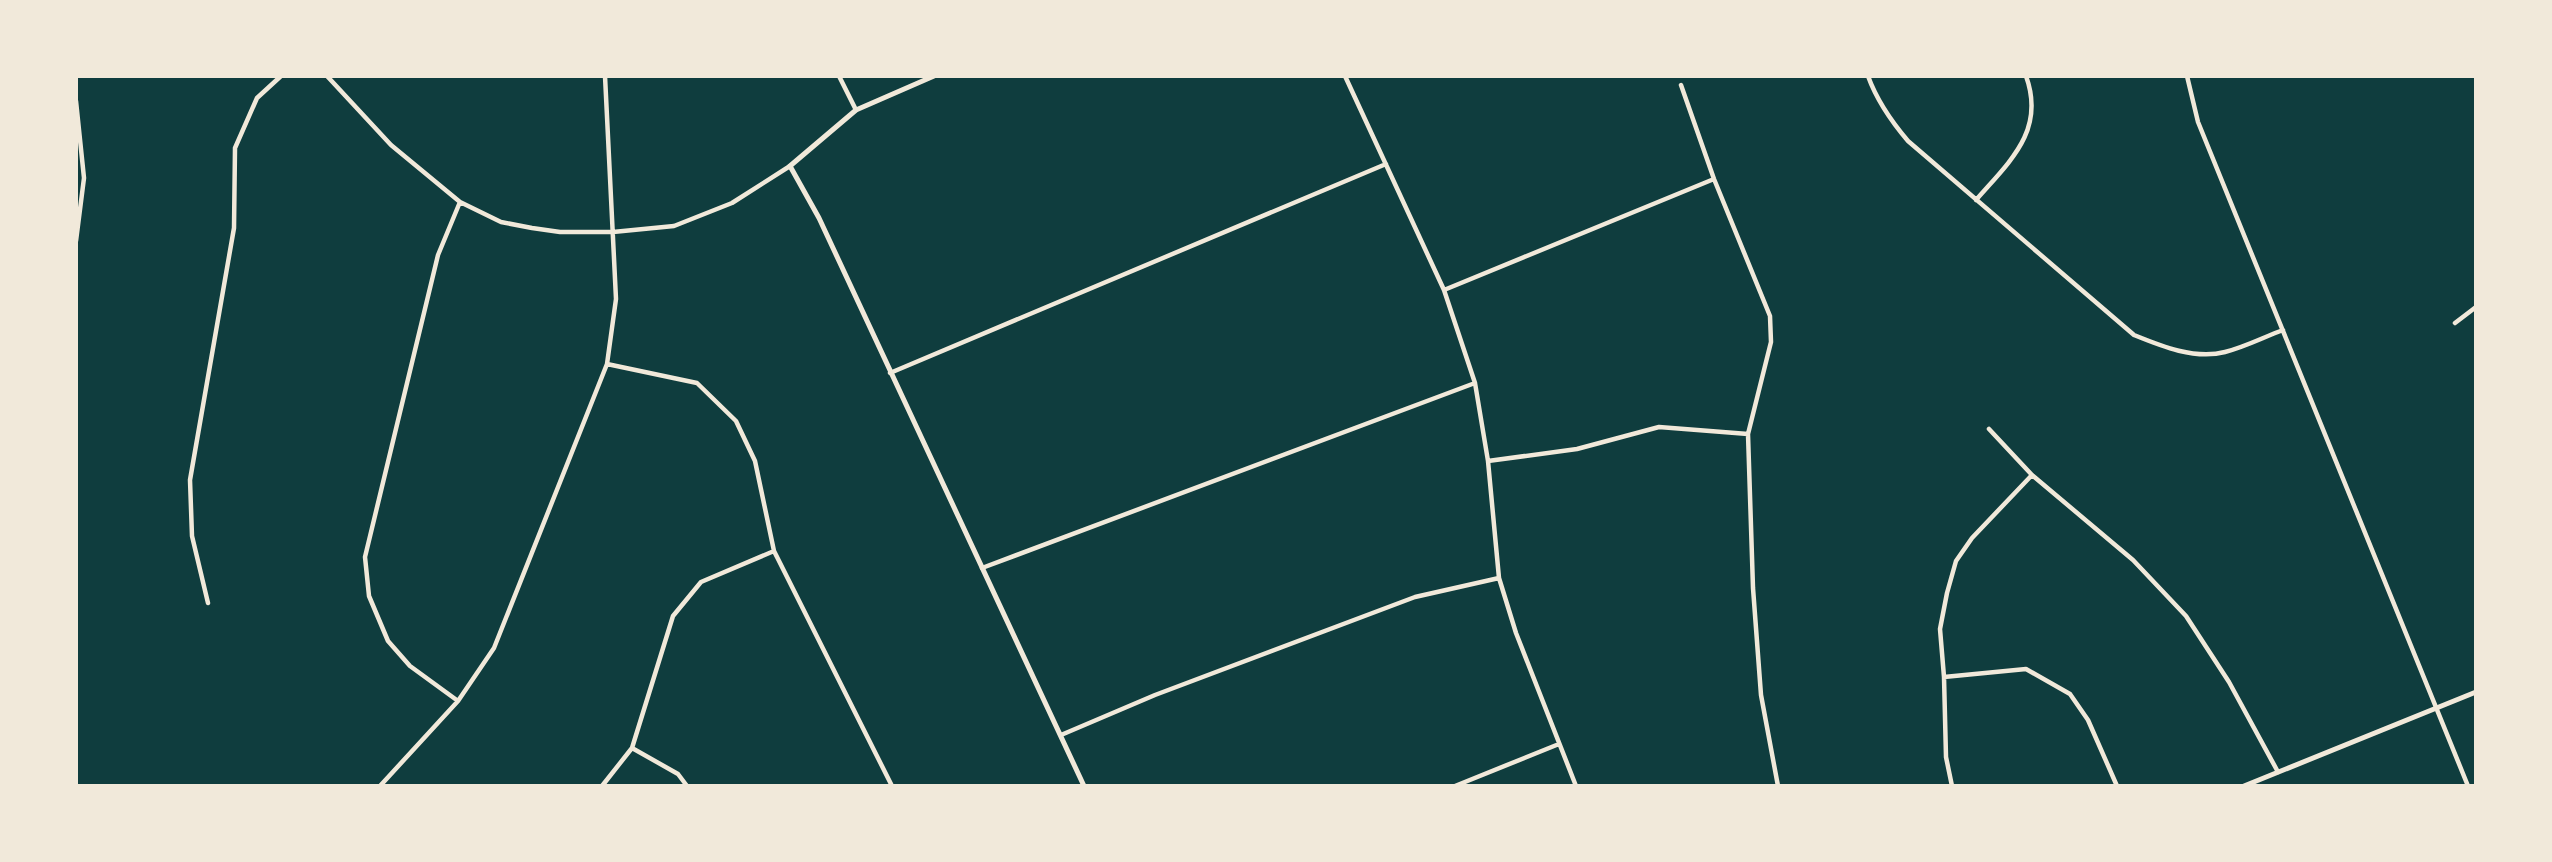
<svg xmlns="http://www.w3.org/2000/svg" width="2552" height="862" viewBox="0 0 2552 862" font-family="Montserrat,sans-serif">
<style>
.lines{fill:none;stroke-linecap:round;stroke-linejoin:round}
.minor{stroke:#f1e9da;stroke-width:4.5}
.tertiary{stroke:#f1e9da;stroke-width:5}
</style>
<rect width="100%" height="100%" fill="#0f3d3e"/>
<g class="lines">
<path class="minor" d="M327,76L391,145L460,202L501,222L532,228L560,232H613L674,226L732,203L790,166
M839,76L856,110
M1345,76L1444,290L1475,383L1488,461L1499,578L1516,633L1576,786
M1868,76C1877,101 1891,121 1908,141L2134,335C2161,346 2195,360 2225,352C2245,347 2264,337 2283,330
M2187,76L2198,122L2468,786
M1681,85L1714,179L1770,316L1771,342L1748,434L1753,588L1761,695L1778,786
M76,101L84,178L76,241
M1976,200C2009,162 2046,131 2026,76
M1444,290L1714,179
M2455,323L2476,307
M607,364L697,383L736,421L755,461L774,551L892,786
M890,373L1386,164
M1989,429L2032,475L2133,560L2186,616L2229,682L2278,772
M1488,461L1577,449L1659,427L1748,434
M982,568L1475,383
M208,603L192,536L190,480L234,228L235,148L257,98L281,76
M1944,677L2026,669L2070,694L2088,720L2117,786
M458,701L410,666L388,641L369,596L365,557L438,255L460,202
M1061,735L1155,695L1415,597L1499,578
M632,748L678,774L687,786
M380,786L458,701L494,648L607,364L616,299L605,76
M602,786L632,748L673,616L701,582L774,551
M1455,786L1559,744
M1952,786L1946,757L1944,677L1940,629L1947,593L1956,561L1972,538L2032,475"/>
<path class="tertiary" d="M934,76L856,110L790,166L819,218L1084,786
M2244,786L2476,692"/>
</g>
<rect width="2552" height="862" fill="none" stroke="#f1e9da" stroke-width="156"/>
</svg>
